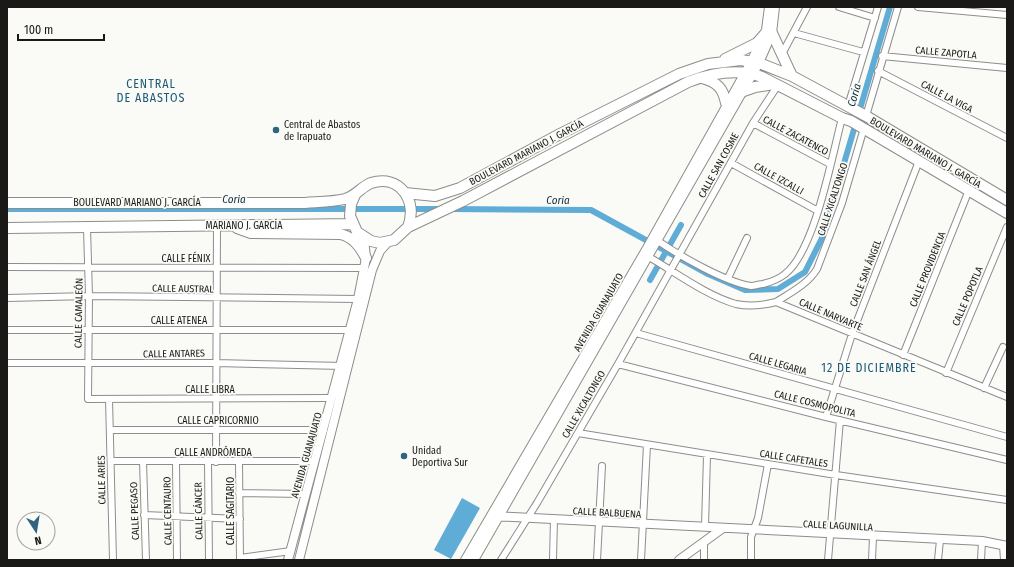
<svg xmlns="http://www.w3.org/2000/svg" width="1014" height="567" viewBox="0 0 1014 567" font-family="'Fira Sans Condensed',sans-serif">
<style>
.water{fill:#5facd7}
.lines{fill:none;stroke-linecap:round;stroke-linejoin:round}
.canal{stroke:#5facd7;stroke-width:6}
.minor-casing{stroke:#8d8d8a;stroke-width:8}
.tertiary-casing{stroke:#8d8d8a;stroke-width:10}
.primary-casing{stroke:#8d8d8a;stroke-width:12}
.minor{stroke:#fff;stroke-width:6}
.tertiary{stroke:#fff;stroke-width:8}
.primary{stroke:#fff;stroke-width:10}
.poi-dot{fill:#2f6380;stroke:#fafaf6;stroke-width:1.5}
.labels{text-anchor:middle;stroke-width:3.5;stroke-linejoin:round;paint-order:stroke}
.street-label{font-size:10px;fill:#1a1918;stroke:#fafaf6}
.poi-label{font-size:10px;fill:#1a1918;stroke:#fafaf6;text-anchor:start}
.water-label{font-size:11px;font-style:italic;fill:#0a2d3f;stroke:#fafaf6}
.quarter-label{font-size:12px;letter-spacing:1px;fill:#1b5978;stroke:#fafaf6}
</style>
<rect width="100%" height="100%" fill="#fafaf6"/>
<path class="water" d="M462,498L480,508L451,559L434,550Z"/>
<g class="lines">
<path class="canal" d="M7,209H441
M451,209L591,210L708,274L745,290L778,289L805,272L822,238L890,7
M650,280L681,225"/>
<defs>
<path id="minor" d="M839,7L875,18
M918,7L1007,15
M794,33L863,52
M782,54L807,7
M882,56L1007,68
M878,71L1007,138
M848,106L878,7
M866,116L898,7
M753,123L830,164
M731,163L818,211
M87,228L89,296L88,399L332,398
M658,241C680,256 725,282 751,286C755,286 759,284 763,284C771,282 779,279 785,274C815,251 832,156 842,118
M649,257C675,272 707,296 736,304C749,307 764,305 776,302L1007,397
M7,267L365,268
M728,278L747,238
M7,298L89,296L358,299
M776,302C790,293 808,284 817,269L842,203L864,128
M7,330H350
M636,333L1007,437
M903,355L969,190
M7,363H216L343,366
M618,364L826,417L1007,460
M946,373L1007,227
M984,388L1003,347
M109,399L113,560
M826,417L852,334L919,161
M111,430H324
M578,433L836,475L1007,500
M111,461H315
M143,461L146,560
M176,462L177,560
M208,462L209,560
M216,462L217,225
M239,462L240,560
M239,493L305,494
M144,515L240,519
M705,527L707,455
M704,542V560
M1003,545L1004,560
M240,558L291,551
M501,560L537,503L618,364L753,123L778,85
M553,560L554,519
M597,560L602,466
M641,560L647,445
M751,560V537L758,518L768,464
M828,560L840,420
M872,560L873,537
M938,560L940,540
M981,560L982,541"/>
<path id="tertiary" d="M495,516L982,541L1007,546
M288,560L358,299L366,258L364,238
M299,560L372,270L380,251L388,242
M465,560L647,248L751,62L766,30L769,7
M474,560L759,63L772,33L775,7
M679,560L723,528"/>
<path id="primary" d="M772,33L792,76
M725,59L757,43L764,35
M702,78C717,82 723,88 726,103
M741,92L755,87L775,84
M405,193L435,196L460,188L560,134L679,74L708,64L741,60L759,63L792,76L866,116L1007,200
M355,195L351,204L350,216L357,232L371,241L380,243L394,240L408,227L463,201L688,82C712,73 738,68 762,77L842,118L851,121L1007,213
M7,203H305C318,202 332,202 345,199C356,196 361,187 371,183C400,174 418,201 408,227
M7,228L353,224
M237,228L251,233L340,234C353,237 360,246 366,258"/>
</defs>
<use href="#minor" class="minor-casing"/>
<use href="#tertiary" class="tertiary-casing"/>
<use href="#primary" class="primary-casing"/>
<use href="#minor" class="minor"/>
<use href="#tertiary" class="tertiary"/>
<use href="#primary" class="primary"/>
</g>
<g class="poi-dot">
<circle cx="276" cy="130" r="4"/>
<circle cx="404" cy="456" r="4"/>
</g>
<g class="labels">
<g class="street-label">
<text transform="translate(946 52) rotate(5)" y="4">CALLE ZAPOTLA</text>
<text transform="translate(947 96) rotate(28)" y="4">CALLE LA VIGA</text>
<text transform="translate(796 135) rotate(28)" y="4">CALLE ZACATENCO</text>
<text transform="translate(526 152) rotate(-28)" y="4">BOULEVARD MARIANO J. GARCÍA</text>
<text transform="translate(926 152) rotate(31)" y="4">BOULEVARD MARIANO J. GARCÍA</text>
<text transform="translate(718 165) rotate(-61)" y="4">CALLE SAN COSME</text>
<text transform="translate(779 178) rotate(29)" y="4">CALLE IZCALLI</text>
<text transform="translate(832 199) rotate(-72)" y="4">CALLE XICALTONGO</text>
<text x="137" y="206">BOULEVARD MARIANO J. GARCÍA</text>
<text x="244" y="229">MARIANO J. GARCÍA</text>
<text x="186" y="262">CALLE FÉNIX</text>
<text transform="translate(927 269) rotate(-68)" y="4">CALLE PROVIDENCIA</text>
<text transform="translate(865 273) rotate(-69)" y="4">CALLE SAN ÁNGEL</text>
<text transform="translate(183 288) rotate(1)" y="4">CALLE AUSTRAL</text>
<text transform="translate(967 296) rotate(-67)" y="4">CALLE POPOTLA</text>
<text transform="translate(598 312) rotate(-60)" y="4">AVENIDA GUANAJUATO</text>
<text transform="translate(78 313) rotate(-89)" y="4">CALLE CAMALEÓN</text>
<text transform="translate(831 314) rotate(23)" y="4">CALLE NARVARTE</text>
<text x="179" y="324">CALLE ATENEA</text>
<text transform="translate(174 353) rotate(-1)" y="4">CALLE ANTARES</text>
<text transform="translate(778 363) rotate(16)" y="4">CALLE LEGARIA</text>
<text x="210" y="393">CALLE LIBRA</text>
<text transform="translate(815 403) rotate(14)" y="4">CALLE COSMOPOLITA</text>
<text transform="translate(583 404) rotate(-60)" y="4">CALLE XICALTONGO</text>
<text x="218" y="424">CALLE CAPRICORNIO</text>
<text x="213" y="456">CALLE ANDRÓMEDA</text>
<text transform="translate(306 455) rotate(-74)" y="4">AVENIDA GUANAJUATO</text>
<text transform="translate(794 458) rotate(9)" y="4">CALLE CAFETALES</text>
<text transform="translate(101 480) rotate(-91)" y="4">CALLE ARIES</text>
<text transform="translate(134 511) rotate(-92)" y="4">CALLE PEGASO</text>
<text transform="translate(167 511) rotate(-91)" y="4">CALLE CENTAURO</text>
<text transform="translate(198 511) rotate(-91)" y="4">CALLE CÁNCER</text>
<text transform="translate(230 511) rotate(-90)" y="4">CALLE SAGITARIO</text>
<text transform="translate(607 512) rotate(3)" y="4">CALLE BALBUENA</text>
<text transform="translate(838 525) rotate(3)" y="4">CALLE LAGUNILLA</text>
</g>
<g class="poi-label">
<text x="284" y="128">Central de Abastos<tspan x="284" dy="12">de Irapuato</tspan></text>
<text x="412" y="454">Unidad<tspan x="412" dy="12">Deportiva Sur</tspan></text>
</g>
<g class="water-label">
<text transform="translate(854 95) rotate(-74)" y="4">Coria</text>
<text x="234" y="203">Coria</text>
<text x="558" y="204">Coria</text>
</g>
<g class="quarter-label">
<text x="151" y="88">CENTRAL<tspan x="151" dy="14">DE ABASTOS</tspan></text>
<text x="869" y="372">12 DE DICIEMBRE</text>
</g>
</g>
<rect width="1014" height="567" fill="none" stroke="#1a1918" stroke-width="16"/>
<g transform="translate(36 531) rotate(168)"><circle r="19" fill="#fafaf6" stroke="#a0a09d"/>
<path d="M0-3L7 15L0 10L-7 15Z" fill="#2f6380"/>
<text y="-6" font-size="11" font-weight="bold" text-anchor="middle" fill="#1a1918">N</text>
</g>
<path d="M18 34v6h86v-6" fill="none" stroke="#1a1918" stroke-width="2"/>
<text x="24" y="34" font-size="12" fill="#1a1918" stroke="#fafaf6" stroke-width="3" paint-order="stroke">100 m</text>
</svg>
